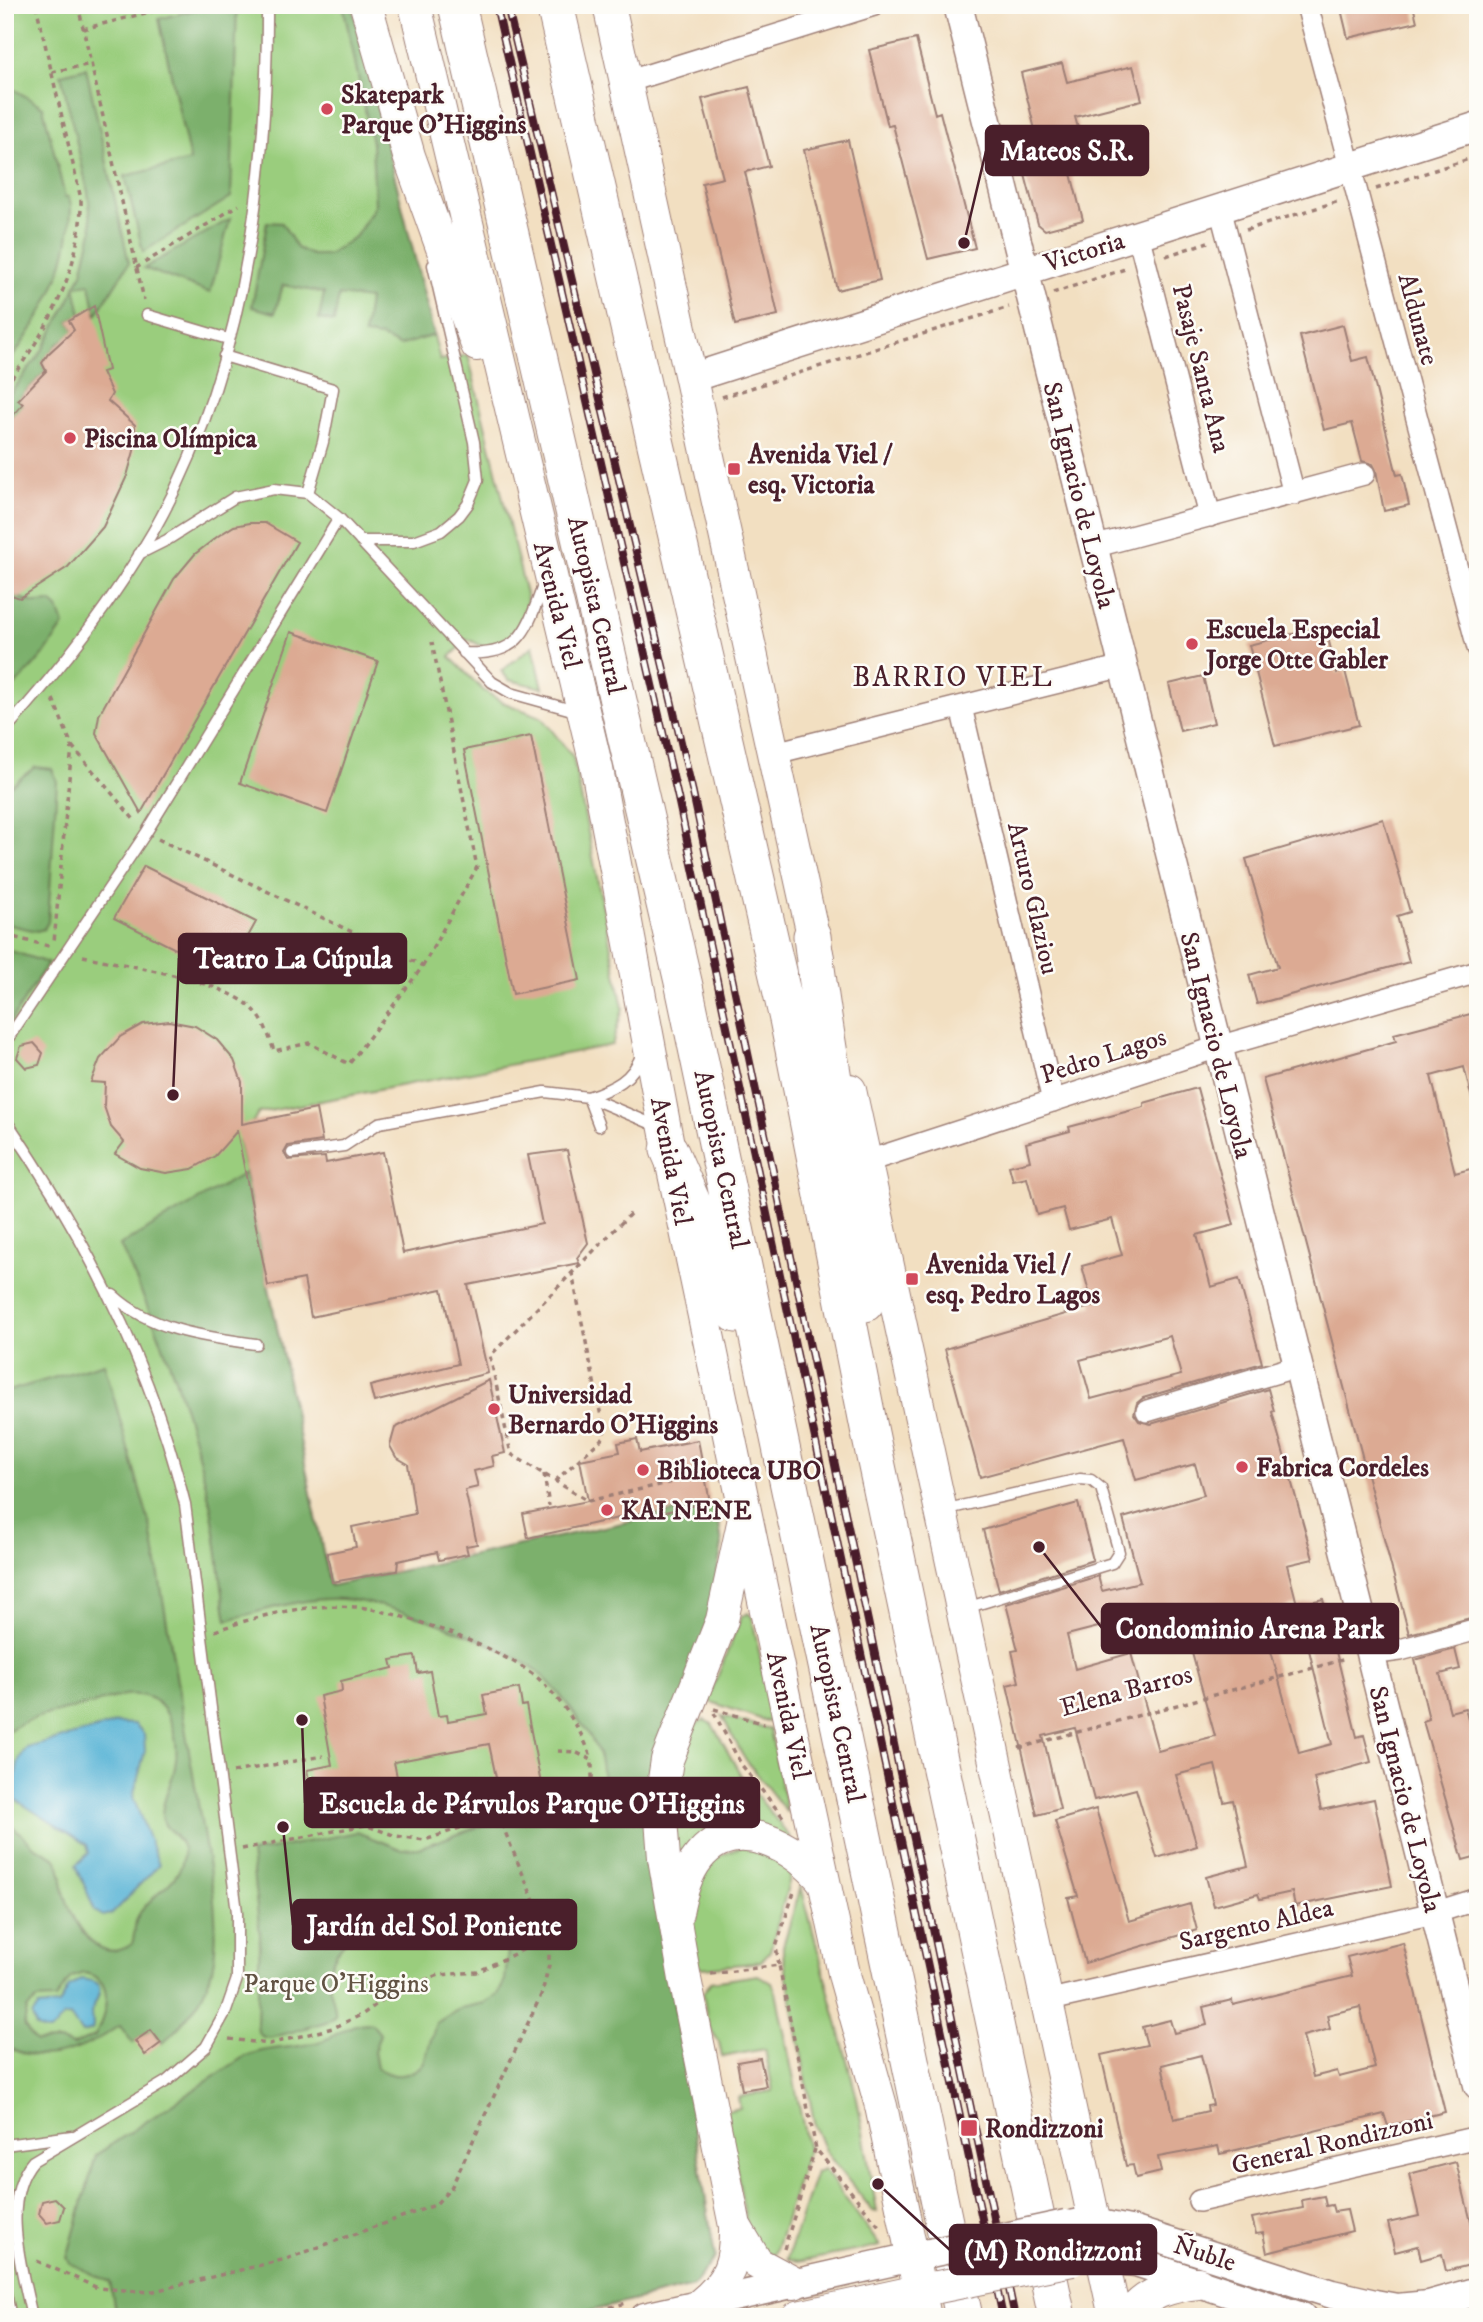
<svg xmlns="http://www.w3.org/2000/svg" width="1483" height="2322" viewBox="0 0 1483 2322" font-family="'IM FELL DW Pica',serif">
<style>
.green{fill:#9acd7d;stroke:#727654;stroke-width:2}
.forest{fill:#7bb06c;stroke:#62684c;stroke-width:2;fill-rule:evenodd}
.water{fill:#58b4d6;stroke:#516a80;stroke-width:2}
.building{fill:#dcaa93;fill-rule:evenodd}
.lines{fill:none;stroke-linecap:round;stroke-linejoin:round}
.lane-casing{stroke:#9e7f76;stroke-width:13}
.street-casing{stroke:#9e7f76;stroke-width:24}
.secondary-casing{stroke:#9e7f76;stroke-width:31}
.primary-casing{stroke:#9e7f76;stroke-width:34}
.highway-casing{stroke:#9e7f76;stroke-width:39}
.path{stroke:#9e7f76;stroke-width:3.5;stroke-dasharray:5 5;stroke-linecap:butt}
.lane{stroke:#fff;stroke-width:10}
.street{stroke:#fff;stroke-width:21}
.secondary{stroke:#fff;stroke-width:28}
.primary{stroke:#fff;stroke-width:32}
.highway{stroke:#fff;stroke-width:37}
.rail-casing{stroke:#4a1f2b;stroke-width:8}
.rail{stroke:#fdfcf7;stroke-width:5;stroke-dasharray:16;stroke-linecap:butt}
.secondary-bridge-casing{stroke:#9e7f76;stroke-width:31;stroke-linecap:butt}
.primary-bridge-casing{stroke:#9e7f76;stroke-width:34;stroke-linecap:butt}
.secondary-bridge{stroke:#fff;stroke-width:28}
.primary-bridge{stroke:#fff;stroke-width:32}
.poi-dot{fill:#d1495b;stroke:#fdfcf7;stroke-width:2.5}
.labels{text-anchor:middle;stroke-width:5;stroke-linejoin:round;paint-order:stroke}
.poi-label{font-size:26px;font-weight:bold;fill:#4a1f2b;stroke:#fdfcf7;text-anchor:start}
.street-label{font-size:26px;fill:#4a1f2b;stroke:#fdfcf7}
.park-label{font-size:26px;fill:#625344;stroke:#fdfcf7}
.neighbourhood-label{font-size:28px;letter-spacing:2px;fill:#4a1f2b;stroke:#fdfcf7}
.leader{fill:none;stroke:#4a1f2b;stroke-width:2.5}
.callout-dot{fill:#4a1f2b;stroke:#fdfcf7;stroke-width:2.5}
.callout{fill:#4a1f2b;stroke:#4a1f2b;stroke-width:2.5}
.callout-label{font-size:28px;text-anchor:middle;font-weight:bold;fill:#fff}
</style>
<rect width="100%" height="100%" fill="#fdfcf7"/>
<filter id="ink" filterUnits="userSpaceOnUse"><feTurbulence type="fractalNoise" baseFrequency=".0143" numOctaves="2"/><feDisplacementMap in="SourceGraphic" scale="14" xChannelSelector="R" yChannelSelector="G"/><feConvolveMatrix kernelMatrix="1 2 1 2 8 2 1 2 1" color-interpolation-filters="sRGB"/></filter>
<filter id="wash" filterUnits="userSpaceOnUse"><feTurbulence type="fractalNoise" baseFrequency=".00686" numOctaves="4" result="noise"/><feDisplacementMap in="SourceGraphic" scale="28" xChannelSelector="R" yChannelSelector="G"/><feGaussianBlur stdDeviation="1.57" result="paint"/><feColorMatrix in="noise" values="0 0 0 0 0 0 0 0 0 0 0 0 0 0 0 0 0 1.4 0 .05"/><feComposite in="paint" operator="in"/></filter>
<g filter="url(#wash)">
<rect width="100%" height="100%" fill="#f2dfc1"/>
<path class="green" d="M5,5H352L440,360L468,355L527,598C526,624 512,646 485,648L468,639L450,657L483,690L502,702L541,717L573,757L623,1008L612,1045L259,1113L239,1141L330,1586L716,1503L722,1545L650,1853L715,2257L693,2286L565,2317H5Z
M533,646L543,688L509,680L501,671Z
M748,1613L752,1617L772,1716L769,1722L708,1701L741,1617Z
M722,1716L770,1729L787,1813L743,1756Z
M704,1720L712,1724L742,1777L790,1837L675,1852C672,1806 680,1768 695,1724Z
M742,1846L793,1868L770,1951L761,1961L753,1963L703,1968L697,1965L689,1917L705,1863Z
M801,1886L857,2098L877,2212L873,2211L825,2151L815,2127L783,1955V1946Z
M758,1975L772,1983L776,1992L808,2149L774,2256L750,2244L726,2111L740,2108L738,2097L773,2091L765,2049L722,2057L719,2042L708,2025L703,1993L711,1982Z
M824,2169L880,2246L798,2262L787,2259L816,2172Z"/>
<path class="forest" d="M213,5H237L231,197L143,252L125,176L190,161L159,19Z
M343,5H352L434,335L399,346L381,337L364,335L369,299L339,295L334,322L319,319L324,293L283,285L275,313L252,307L267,222L282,223L297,248L312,255H328L356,236L375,206L372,143Z
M86,68L129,263L96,315L90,284L75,286L81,314L69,321L75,331L57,345L42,363L46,371L18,400L24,405L5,424V401L42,351L68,303L82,273L92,231L88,192L61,74Z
M5,89L15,90L43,107L65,197H69L71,206C71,268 42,319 5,367Z
M230,219L210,293L144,268Z
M5,593L35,603L51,602L58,608L64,625L43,656L5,696Z
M35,767L52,769L57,781L48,922L44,929L37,931L5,924V790Z
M5,949L48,963L5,1030Z
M245,1173L330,1586L716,1503L722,1545L711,1608L650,1853L715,2257L693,2286L565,2317H116L110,2282L71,2264L67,2258L96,2155L242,2058C267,2045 296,2050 322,2041C340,2035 352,2020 372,2024L380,2034L374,2052L377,2067C393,2080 410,2077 424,2063L436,2023L461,2008L484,2003L498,1995L505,1980L508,1950L501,1935L490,1929L453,1925L440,1931L436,1937L424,1939C417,1932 412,1926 402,1922C371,1911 334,1942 329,1973C326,1988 337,2001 335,2016L329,2021L271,2038L263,2037L258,2032L257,2023L260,1935L251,1853L357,1832L400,1849L418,1848L487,1824L586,1798L601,1786C606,1762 595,1742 581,1723C569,1707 556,1687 540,1674C504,1643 389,1602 342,1599C304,1597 263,1611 227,1620C220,1582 218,1541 210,1503C190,1412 160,1329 120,1245Z
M104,1363L151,1529L213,1891C220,1960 216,1996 162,2043L151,2030L133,2043L120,2026C85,2049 46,2068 5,2046V1819L34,1846L56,1858C62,1868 61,1883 65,1895C74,1923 98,1968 132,1944C135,1935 134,1926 137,1918C148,1895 178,1886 183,1859C187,1834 161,1833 162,1814C163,1798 172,1783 175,1767C180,1739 171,1698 138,1695C124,1693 109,1699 96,1703C72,1709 21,1717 5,1734V1392ZM84,1973C117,1979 106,2014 95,2036L74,2045L59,2041L36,2042L24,2026L27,2009L37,2000L56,1999L71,1977Z"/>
<path class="water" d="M117,1723L135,1724L144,1734L145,1751L133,1797L159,1865L111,1914L103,1916L95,1911L76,1865L89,1853L87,1845L16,1800C15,1783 14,1760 27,1748Z
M81,1979C115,1982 92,2003 91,2013C91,2020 95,2022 92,2030L82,2033L70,2016L63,2017C55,2027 50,2037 36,2027L32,2016L38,2007L59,2005L69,1987Z"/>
<g id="blocks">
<path class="building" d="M1340,5H1413L1417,22L1348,38Z
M916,39L935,114L940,112L975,248L928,259L893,125L888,126L869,50Z
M1062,63L1067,82L1133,66L1142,100L1075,117L1081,139L1063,143L1083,220L1045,230L1038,224L1024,171L1058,161L1064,153L1058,146L1040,150L1021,73Z
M749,87L769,166L745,172L778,315L735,325L702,183L723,178L702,99Z
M848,140L880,280L837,290L804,150Z
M94,306L108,370L102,372L112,394L108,401L135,425L134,451L127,476L103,527L68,567L20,598L5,593V424L23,404L18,400L46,371L42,363L48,354L74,330L69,321Z
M1343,325L1352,361L1368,357L1397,475L1402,474L1409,505L1384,511L1376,470L1373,464L1362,461L1352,423L1324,430L1300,336Z
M250,523H265L297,542L141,813L96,733L99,715L174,579L195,554L218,536L234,526Z
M1325,626L1337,673L1345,671L1359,725L1275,746L1249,645Z
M291,632L378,661L327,813L240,783Z
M1203,676L1214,723L1180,731L1169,684Z
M531,736L580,980L513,994L464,750Z
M1383,819L1410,912L1397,916L1409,962L1257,1004L1249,975L1278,967L1246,859Z
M144,866L256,922L227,975L114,918Z
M1478,1012V1098L1472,1099L1464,1067L1431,1076L1455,1173L1478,1167V1616L1409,1634L1263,1079L1396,1041L1394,1034Z
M169,1021L195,1026L217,1040L234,1060L242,1082V1124L316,1109L322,1141L288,1146L284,1153L288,1160L325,1157L326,1163L383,1152L403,1253L542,1224L528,1155L567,1150L588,1243L577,1258L579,1263L468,1285L488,1373L374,1402L370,1386L458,1364L442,1289L311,1317L304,1279L268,1286L237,1131L215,1156L192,1169L166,1173L140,1168L115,1154L124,1142L111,1127L104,1106L105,1083L91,1082L100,1059L120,1037L143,1024Z
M34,1043L43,1053L39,1065L26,1068L17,1058L21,1046Z
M1197,1088L1234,1225L1197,1235L1211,1287L1239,1279L1262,1363L1143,1398L1137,1403L1134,1414L1139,1421L1151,1424L1268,1389L1274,1411L1272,1412L1313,1559L1287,1565L1297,1604L1261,1615L1299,1753L1332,1744L1298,1605L1323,1599L1357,1737L1364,1735L1371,1762L1314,1778L1321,1810L1374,1799L1392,1886L1295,1906L1292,1892L1260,1899L1258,1894L1214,1906L1206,1877L1248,1866L1233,1800L1224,1802L1215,1765L1176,1775L1197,1846L1157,1858L1136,1789L1094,1800L1075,1728L1043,1736L1060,1809L1037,1815L1007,1685L1019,1682L1012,1651L1018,1650L1006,1604L1098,1576L1102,1591L1140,1582L1123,1518L1204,1495L1195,1464L1136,1480L1124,1438L980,1477L945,1349L1093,1306L1082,1266L1122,1255L1112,1219L1069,1230L1063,1208L1037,1215L1027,1178L1013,1181L1009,1166L1030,1161L1026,1143L1070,1131L1069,1127L1144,1107V1103ZM1170,1336L1181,1375L1091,1399L1080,1360ZM1149,1614L1157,1643L1187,1635L1215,1736L1158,1751L1131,1653L1075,1669L1067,1635Z
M489,1380L505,1453L492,1456L494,1466L474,1471L478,1487L465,1490L477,1544L466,1546L468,1554L439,1560L437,1552L398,1561L397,1571L332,1582L327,1553L356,1547L352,1527L415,1514L408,1464L396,1457L390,1446L395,1428Z
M637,1439L640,1452L698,1440L710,1502L642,1517L641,1513L528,1538L523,1514L588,1501L580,1460L620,1452L618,1443Z
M1078,1503L1093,1560L999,1590L983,1530Z
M1455,1649L1460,1669L1440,1674L1450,1712L1465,1708L1469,1722L1478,1719V1856L1463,1860L1423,1721L1429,1719L1415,1660Z
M415,1656L418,1673L430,1671L438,1716L447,1715L448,1721L487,1714L483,1695L519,1688L522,1706L526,1705L541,1784L499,1792L489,1744L394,1762L400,1792L341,1804L338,1793L312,1798L307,1770L332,1765L320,1696L342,1691L341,1681L393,1668L391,1660Z
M1096,1809L1129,1921L1190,1904L1197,1930L1085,1963L1068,1898L1078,1896L1055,1821Z
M1403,1943L1445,2112L1388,2126L1384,2114L1220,2154L1218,2146L1158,2157L1161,2172L1136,2178L1133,2165L1126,2166L1101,2055L1147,2045L1142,2027L1170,2020L1174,2033L1207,2025L1203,2007L1232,2000L1233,2005L1352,1976L1347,1957ZM1360,2007L1375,2068L1339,2077L1337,2071L1313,2077L1303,2036L1330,2029L1327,2015ZM1201,2055L1213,2105L1207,2106L1208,2111L1174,2119L1162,2065Z
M151,2030L161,2043L145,2055L135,2041Z
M760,2058L766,2086L742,2090L737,2062Z
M1456,2162L1478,2250V2263L1446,2271L1442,2254L1421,2260L1418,2246L1395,2252L1388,2223L1419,2216L1409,2174Z
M1324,2196L1326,2206L1332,2205L1334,2212L1347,2210L1352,2231L1267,2253L1263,2233L1256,2234L1252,2218L1303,2208L1302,2200Z
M55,2198L64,2207L60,2220L47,2223L39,2214L42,2201Z"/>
</g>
</g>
<g filter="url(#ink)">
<use href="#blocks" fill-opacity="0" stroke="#9e7f76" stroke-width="2"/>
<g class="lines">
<defs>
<path id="lane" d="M1001,167L1056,154
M147,315L228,339
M224,356L333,389L323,442L308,493
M360,541H414L441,531L459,516L468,504L478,480L474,442L433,265
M139,554L167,540L235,497L274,489L308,493L339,518L492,682L511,693L579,712
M464,653C522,657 527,629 544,583
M5,730C62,668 112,603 154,530C242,374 268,182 267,5
M5,1043L146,833L339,518
M588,1097C614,1088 633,1080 642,1053
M588,1097L599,1126
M5,1119C86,1237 151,1364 185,1504L237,1912V1979L226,2011L206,2047L167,2081L33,2161C0,2200 22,2269 32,2317
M292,1153L344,1146L379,1123L545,1092L588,1097L657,1126
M113,1295C152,1331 205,1337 256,1344
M943,1510L1080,1479L1091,1480L1101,1488L1119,1552L1112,1563L966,1608
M5,2145L72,2136
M5,2289L11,2317"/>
<path id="street" d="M1307,5L1478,648
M626,82L874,5
M1220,208L1294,494
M1138,234L1210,516
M1093,547L1364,474
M961,707L1053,1101
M775,753L1123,666
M868,1161L1218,1047L1478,972
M1147,1411L1298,1366
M1370,1654L1400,1650L1478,1629
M1046,2001L1434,1913L1478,1899
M1199,2201L1478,2137"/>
<path id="secondary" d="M958,5L1478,2085
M691,378L1478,126
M1075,2224L1094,2223L1135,2231L1332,2294L1375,2304L1397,2308L1428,2305L1478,2291
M1102,2258L1136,2262L1302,2317
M645,2317L930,2253"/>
<path id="primary" d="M366,5L409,156L477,345
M415,5L597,769L669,1150L787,1710L845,1978L881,2106L925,2317
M609,5L818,958
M850,1090L1115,2317
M677,1913C681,1893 686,1873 699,1857C734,1812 797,1847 824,1882
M735,2226L757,2263L794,2283
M701,2304C729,2281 736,2262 735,2226L685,1979L664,1858L660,1806L667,1760L722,1620L743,1523
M798,2317L937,2287
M1128,2317C1145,2293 1170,2286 1198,2283"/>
<path id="highway" d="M457,5L684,986L964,2317
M555,5L788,1019L870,1433L1057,2317
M812,936C826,1059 854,1179 865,1303
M669,1150L715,1255L736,1314"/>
</defs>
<use href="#lane" class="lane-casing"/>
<use href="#street" class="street-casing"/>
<use href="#secondary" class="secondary-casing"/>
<use href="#primary" class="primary-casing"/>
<use href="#highway" class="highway-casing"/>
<path class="path" d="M78,5L144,300
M83,29L177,5
M52,72L91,64
M1474,157L1478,171
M1376,189L1478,156
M1246,230L1339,201
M1166,256L1208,242
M136,268L239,205
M1053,293L1125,269
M5,386C48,332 82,268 81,199L36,5
M722,397L1009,307
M53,699L72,746L54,942
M72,746L136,822
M158,839L423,966
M5,935L52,947
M83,956C127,966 221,979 252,1008C264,1019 269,1036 274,1051L309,1043L349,1064L423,966L477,867L432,642
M630,1214L490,1356L511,1454L588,1501L673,1482
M544,1474L549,1506
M555,1481L605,1436L572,1273
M215,1631C258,1615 310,1603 357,1607C398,1610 511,1652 540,1680C562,1701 582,1730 592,1760
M714,1709L764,1724
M714,1713L741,1764L783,1817
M1019,1748L1346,1659
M233,1772L323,1756
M242,1849L365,1825L396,1836L425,1840L498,1815L582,1794L592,1780V1760L575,1752L558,1751
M779,1965L776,1947L795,1889
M711,1974L779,1965L816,2149L879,2226
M229,2039L269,2044L333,2028L363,2014L396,1990L439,1975L477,1972L549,1937
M784,2249L815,2149
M37,2261L98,2288L150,2292L286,2259L435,2205L451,2188L542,1993L549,1965V1937L498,1815
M999,2312L1000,2317
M571,2317L627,2303"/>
<use href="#lane" class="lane"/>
<use href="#street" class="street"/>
<use href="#secondary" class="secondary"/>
<use href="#primary" class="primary"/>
<use href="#highway" class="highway"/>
<defs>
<path id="rail" d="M496,5L678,798L1003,2317
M507,5L693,793L1015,2317"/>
</defs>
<use href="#rail" class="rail-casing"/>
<use href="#rail" class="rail"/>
<defs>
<path id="secondary-bridge" d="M930,2253L1066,2224"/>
<path id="primary-bridge" d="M938,2287L1072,2260"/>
</defs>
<use href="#secondary-bridge" class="secondary-bridge-casing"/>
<use href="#primary-bridge" class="primary-bridge-casing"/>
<use href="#secondary-bridge" class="secondary-bridge"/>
<use href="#primary-bridge" class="primary-bridge"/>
</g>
</g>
<g class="poi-dot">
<circle cx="327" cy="109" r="7"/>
<circle cx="70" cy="438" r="7"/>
<rect x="727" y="462" width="14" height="14" rx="3.5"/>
<circle cx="1192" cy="644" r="7"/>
<rect x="905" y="1272" width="14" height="14" rx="3.5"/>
<circle cx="494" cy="1409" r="7"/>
<circle cx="1242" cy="1467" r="7"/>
<circle cx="643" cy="1470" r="7"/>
<circle cx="607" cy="1510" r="7"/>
<rect x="960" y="2119" width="18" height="18" rx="3.5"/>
</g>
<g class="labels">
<g class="poi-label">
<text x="341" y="103">Skatepark<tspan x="341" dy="30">Parque O'Higgins</tspan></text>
<text x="84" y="447">Piscina Olímpica</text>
<text x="748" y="463">Avenida Viel /<tspan x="748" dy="30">esq. Victoria</tspan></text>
<text x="1206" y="638">Escuela Especial<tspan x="1206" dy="30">Jorge Otte Gabler</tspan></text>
<text x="926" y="1273">Avenida Viel /<tspan x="926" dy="30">esq. Pedro Lagos</tspan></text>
<text x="508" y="1403">Universidad<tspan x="508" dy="30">Bernardo O'Higgins</tspan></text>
<text x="1256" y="1476">Fabrica Cordeles</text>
<text x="657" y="1479">Biblioteca UBO</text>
<text x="621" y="1519">KAI NENE</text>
<text x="985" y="2137">Rondizzoni</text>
</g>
<g class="street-label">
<text transform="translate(1084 251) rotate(-17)" y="9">Victoria</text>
<text transform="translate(1419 319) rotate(75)" y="9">Aldunate</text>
<text transform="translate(1202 368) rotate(76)" y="9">Pasaje Santa Ana</text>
<text transform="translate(1080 495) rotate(76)" y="9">San Ignacio de Loyola</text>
<text transform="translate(558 605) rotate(76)" y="9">Avenida Viel</text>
<text transform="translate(597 605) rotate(77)" y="9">Autopista Central</text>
<text transform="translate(1034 898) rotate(77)" y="9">Arturo Glaziou</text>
<text transform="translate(1217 1045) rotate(76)" y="9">San Ignacio de Loyola</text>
<text transform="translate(1103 1055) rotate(-18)" y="9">Pedro Lagos</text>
<text transform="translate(722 1159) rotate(78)" y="9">Autopista Central</text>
<text transform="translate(672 1161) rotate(79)" y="9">Avenida Viel</text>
<text transform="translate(1126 1690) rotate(-15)" y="9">Elena Barros</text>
<text transform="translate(838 1713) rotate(78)" y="9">Autopista Central</text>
<text transform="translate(789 1715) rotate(78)" y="9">Avenida Viel</text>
<text transform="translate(1406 1799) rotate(76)" y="9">San Ignacio de Loyola</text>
<text transform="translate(1256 1924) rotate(-13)" y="9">Sargento Aldea</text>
<text transform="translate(1332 2142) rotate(-13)" y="9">General Rondizzoni</text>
<text transform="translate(1205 2253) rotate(18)" y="9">Ñuble</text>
</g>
<g class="park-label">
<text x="336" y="1992">Parque O'Higgins</text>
</g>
<g class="neighbourhood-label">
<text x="953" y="686">BARRIO VIEL</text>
</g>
</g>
<path class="leader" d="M964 243L986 151M173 1095L179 958M1039 1547L1102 1628M302 1720L305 1803M283 1827L293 1925M878 2184L950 2250"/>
<g class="callout-dot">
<circle cx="964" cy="243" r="7"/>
<circle cx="173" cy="1095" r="7"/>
<circle cx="1039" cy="1547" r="7"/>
<circle cx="302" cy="1720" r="7"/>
<circle cx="283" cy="1827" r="7"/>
<circle cx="878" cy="2184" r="7"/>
</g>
<g class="callout">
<rect x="986" y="126" width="162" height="49" rx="7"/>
<rect x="179" y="934" width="227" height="49" rx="7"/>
<rect x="1102" y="1604" width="296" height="49" rx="7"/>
<rect x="305" y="1778" width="454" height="49" rx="7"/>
<rect x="293" y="1900" width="283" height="49" rx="7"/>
<rect x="950" y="2225" width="206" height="49" rx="7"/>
</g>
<g class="callout-label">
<text x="1067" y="160">Mateos S.R.</text>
<text x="293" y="968">Teatro La Cúpula</text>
<text x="1250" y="1638">Condominio Arena Park</text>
<text x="532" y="1813">Escuela de Párvulos Parque O’Higgins</text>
<text x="434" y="1935">Jardín del Sol Poniente</text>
<text x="1053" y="2260">(M) Rondizzoni</text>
</g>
<rect width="1483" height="2322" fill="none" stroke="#fdfcf7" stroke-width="28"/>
</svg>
